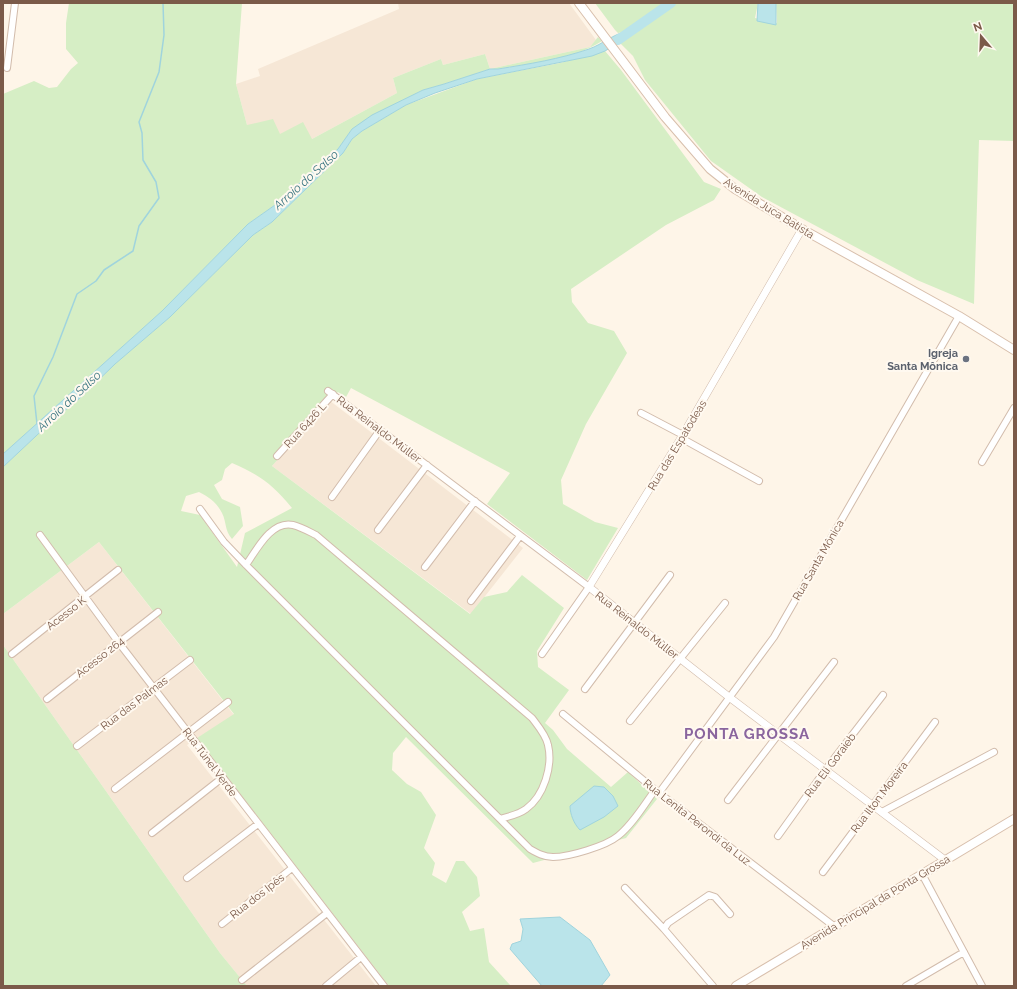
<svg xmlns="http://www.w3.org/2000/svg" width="1017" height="989" viewBox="0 0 1017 989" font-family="Raleway,sans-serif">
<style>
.residential{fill:#f6e7d6}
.green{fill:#d6eec5;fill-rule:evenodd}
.water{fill:#bae4ea;stroke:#a0d4dd}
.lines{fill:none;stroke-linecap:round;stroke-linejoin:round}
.stream{stroke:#a0d4dd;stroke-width:1.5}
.river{stroke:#bae4ea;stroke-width:10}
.minor-casing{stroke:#d2bcac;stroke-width:8}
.tertiary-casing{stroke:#d2bcac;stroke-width:8}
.secondary-casing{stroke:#d8bfac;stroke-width:10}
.minor{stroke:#fff;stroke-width:6}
.tertiary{stroke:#fff;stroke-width:7}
.secondary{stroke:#fff;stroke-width:8}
.worship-dot{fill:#6b7280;stroke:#fff9f0;stroke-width:1.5}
.labels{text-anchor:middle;stroke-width:4;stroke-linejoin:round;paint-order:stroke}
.street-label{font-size:11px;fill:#7b5a49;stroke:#fff9f0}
.worship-label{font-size:11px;font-weight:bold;fill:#5b616d;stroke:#fff9f0;text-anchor:end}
.water-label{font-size:12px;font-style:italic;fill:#3b7682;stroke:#fff9f0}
.district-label{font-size:15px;font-weight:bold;letter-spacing:1px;fill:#8a659e;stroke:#fff9f0}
</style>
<rect width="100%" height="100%" fill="#fef5e8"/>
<path class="residential" d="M398,3H569L596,40L590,47L490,69L485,54L443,65L441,59L393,78L397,93L312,139L279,135L247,125L236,84L260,76L258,69L399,9Z
M330,401L523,548L471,614L272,466Z
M99,542L234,715L187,745L376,986H247L220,953L3,645V614Z"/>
<path class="green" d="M69,3H242L236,84L247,125L273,119L280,134L303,122L312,139L397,93L393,78L441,59L443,65L485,54L490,69L590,47L598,37L602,41C573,60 532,63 498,69H490L444,84L423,90L352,129L338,149L275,205L248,224L162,311L3,454V94L34,81L49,88L57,87L71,69L78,63L66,49V23Z
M595,3H758L755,18L777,23L776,3H1014V141L979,140L974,304L917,280L762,197L711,161L645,80L633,56L619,42L628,37V31L618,33L615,30Z
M605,51L621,70L704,182L721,189L714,200L666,225L571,289L572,302L588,323L614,331L627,353L586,424L561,480L563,504L595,522L618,528L587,580L487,504L510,473L351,388L346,397L338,392L272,466L470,614L484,597L507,592L522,575L564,608L537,651L538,667L569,690L545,723L553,730L567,749L611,787L628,772L657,799L626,838L533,863L406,737L393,753L392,770L407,784L421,792L436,815L424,848L435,863L432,875L446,883L456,861H464L477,877L480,896L462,912L470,931L484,928L489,962L511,986H389L197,738L234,714L99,542L3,614V467L52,421L80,398L115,364L170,317L253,235L272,222L343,153L352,139L362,131L406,105L477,79L560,63ZM232,463C260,475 272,484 292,508L245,533L237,567L200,515L181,511L186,496L199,492C209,497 217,503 222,513C227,523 224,529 232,539L243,526L240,507L222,499L214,485L222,480L225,469Z
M3,645L220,953L247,986H3Z"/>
<path class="water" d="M758,3H776V25L757,21Z
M628,31V37L605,51L592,56L477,79L435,93L406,105L362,131L352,139L343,153L272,222L253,235L170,317L115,364L80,398L52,421L3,467V454L162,311L248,224L275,205L338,149L352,129L372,115L423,90L444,84L490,69H498C529,64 560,59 589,49C603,44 613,34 628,31Z
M594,786L604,787L613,796L618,806L604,817L580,830C574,824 570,814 570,806Z
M560,917L590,940L610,975L601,986H542L510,949L512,944L521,941L523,929L520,919Z"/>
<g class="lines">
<path class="stream" d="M37,424L34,396L53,357L77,294L96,281L104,270L133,251L139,226L159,198L156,182L143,160L142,133L139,122L159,72L164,35L163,3"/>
<path class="river" d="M618,40L671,3"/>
<defs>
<path id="minor" d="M7,68L15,3
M328,391L589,587L542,654
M641,413L683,435
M681,438L759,481
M277,456L333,394
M982,462L1014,408
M332,497L380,430
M200,509L224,542L246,565L530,849C537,853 544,857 553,857C569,857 606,846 618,836C633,824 644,805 655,790
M378,530L427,465
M40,535L119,643L384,986
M246,565C256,551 271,520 293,525C301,527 308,531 316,535L532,718C538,726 546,735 548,745C553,766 544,796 526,809C518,815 509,816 500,819
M425,567L475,501
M471,601L520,536
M12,654L118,570
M585,689L670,575
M47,699L158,612
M563,714L659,793L835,927
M630,721L725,603
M77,746L190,660
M115,789L228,702
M659,793L774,637L959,316
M728,800L834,662
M882,812L994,752
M152,833L222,778
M778,836L826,769L883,695
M823,872L935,722
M922,874L982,986
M187,878L258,824
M625,888L664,929L713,986
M222,924L292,868
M664,929L668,923L709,895L715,897L730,914
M242,980L327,913
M326,986L361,957
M906,986L964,952"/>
<path id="tertiary" d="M802,229L681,438L589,587L729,697L945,860"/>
<path id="secondary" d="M579,3L665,117L710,169L735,189L802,229L959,316L1014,350
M736,986L1014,819"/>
</defs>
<use href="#minor" class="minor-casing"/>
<use href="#tertiary" class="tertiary-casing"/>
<use href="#secondary" class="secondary-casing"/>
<use href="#minor" class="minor"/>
<use href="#tertiary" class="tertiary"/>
<use href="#secondary" class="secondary"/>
</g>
<circle class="worship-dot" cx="966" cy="359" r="4"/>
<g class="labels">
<g class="street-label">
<text transform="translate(769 208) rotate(32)" y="4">Avenida Juca Batista</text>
<text transform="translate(305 425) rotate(-48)" y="4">Rua 6426 L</text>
<text transform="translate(379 429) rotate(37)" y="4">Rua Reinaldo Müller</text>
<text transform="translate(677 445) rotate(-59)" y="4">Rua das Espatodeas</text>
<text transform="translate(818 560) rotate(-60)" y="4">Rua Santa Mônica</text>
<text transform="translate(66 613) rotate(-38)" y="4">Acesso K</text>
<text transform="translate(637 625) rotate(38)" y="4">Rua Reinaldo Müller</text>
<text transform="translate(100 657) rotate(-38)" y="4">Acesso 264</text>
<text transform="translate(134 703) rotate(-37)" y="4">Rua das Palmas</text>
<text transform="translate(210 762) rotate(53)" y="4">Rua Túnel Verde</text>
<text transform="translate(830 765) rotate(-53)" y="4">Rua Eli Goraieb</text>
<text transform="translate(879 797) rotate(-53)" y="4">Rua Ilton Moreira</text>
<text transform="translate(697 822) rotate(38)" y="4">Rua Lenita Perondi da Luz</text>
<text transform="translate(257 896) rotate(-38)" y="4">Rua dos Ipês</text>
<text transform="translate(875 902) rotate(-31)" y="4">Avenida Principal da Ponta Grossa</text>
</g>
<g class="worship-label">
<text x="958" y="357">Igreja<tspan x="958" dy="13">Santa Mônica</tspan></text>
</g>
<g class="water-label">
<text transform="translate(306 180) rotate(-42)" y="4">Arroio do Salso</text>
<text transform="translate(69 401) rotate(-43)" y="4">Arroio do Salso</text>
</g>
<g class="district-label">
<text x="747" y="739">PONTA GROSSA</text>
</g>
</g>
<rect width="1017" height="989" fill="none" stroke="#7b5a49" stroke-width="8"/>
<g transform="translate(981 36) rotate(341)" stroke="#fff9f0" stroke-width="3" paint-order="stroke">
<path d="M0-3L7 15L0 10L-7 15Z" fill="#7b5a49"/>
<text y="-6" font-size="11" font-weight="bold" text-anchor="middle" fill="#7b5a49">N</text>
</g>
</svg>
